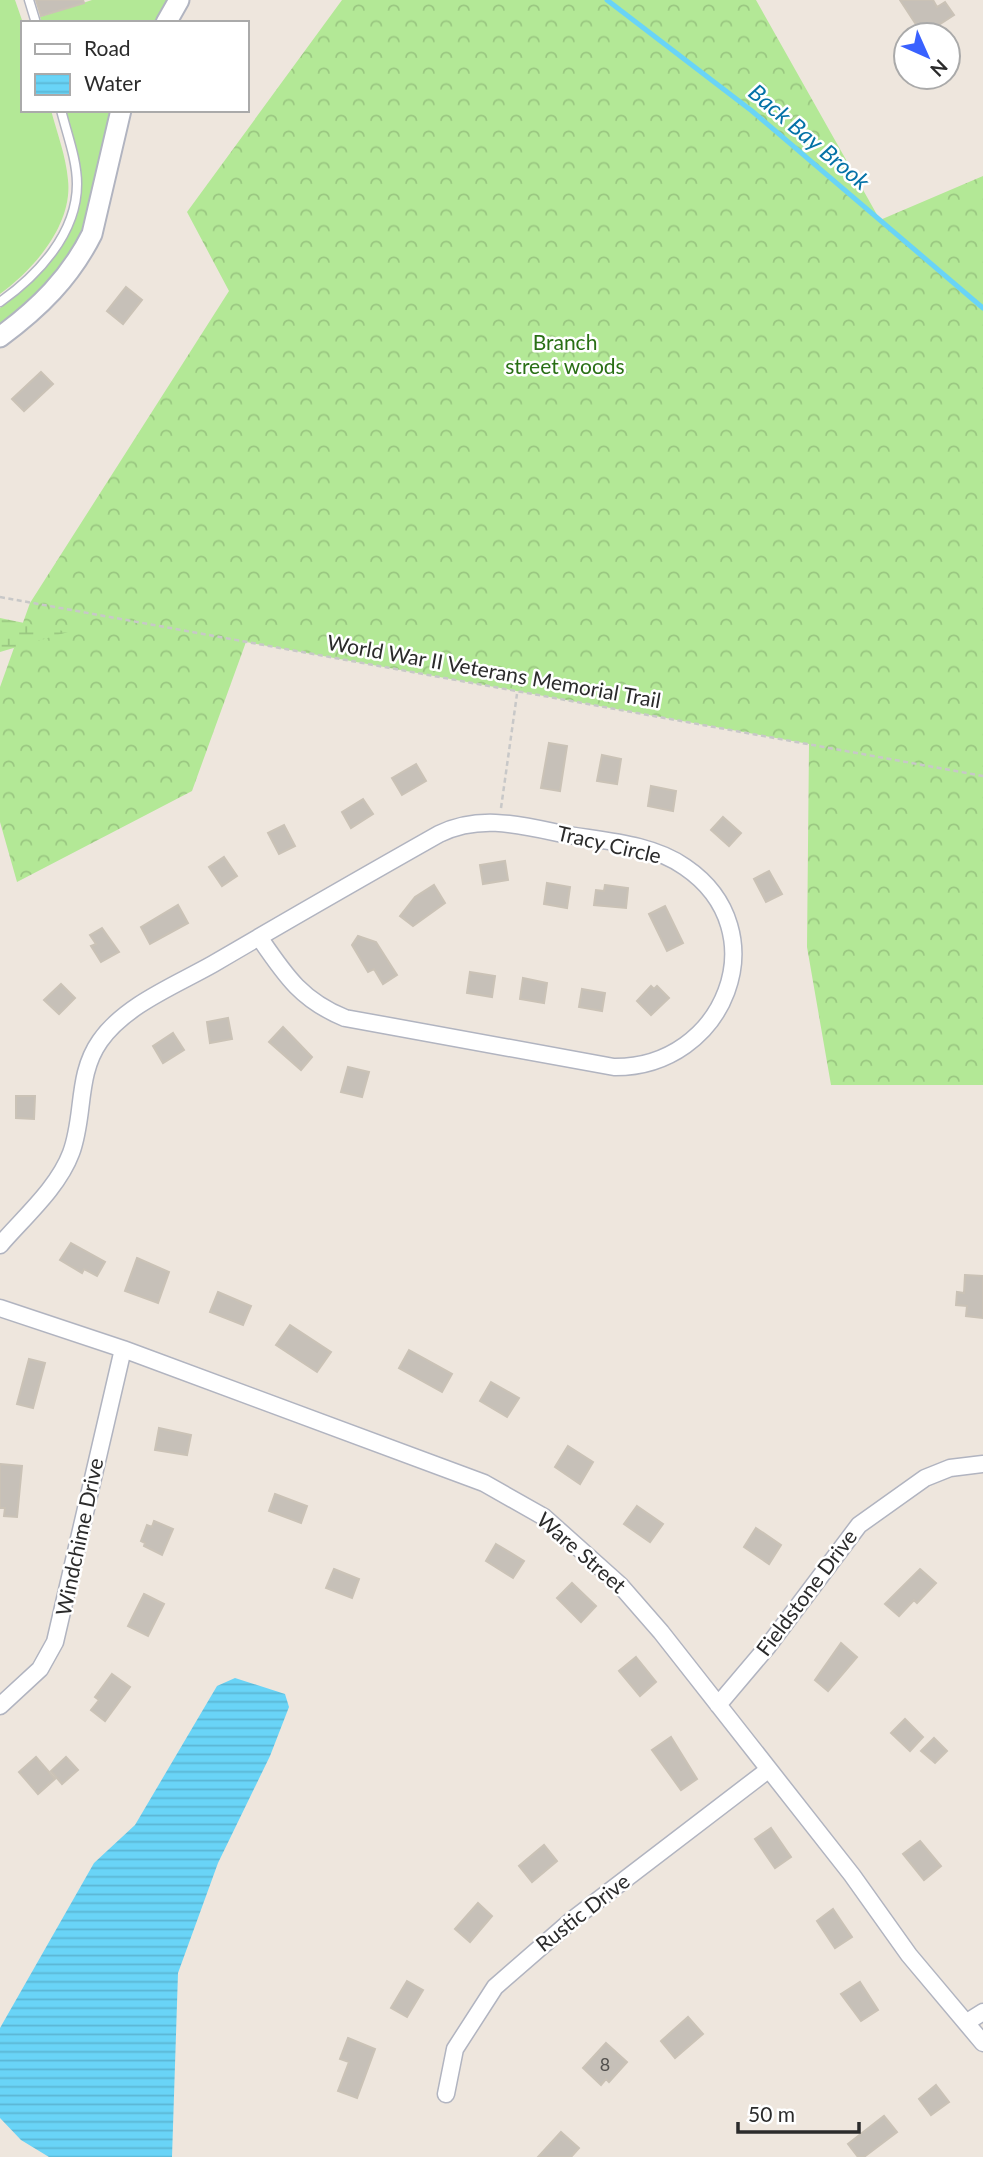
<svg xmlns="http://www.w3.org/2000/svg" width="983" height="2157" viewBox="0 0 983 2157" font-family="Lato,sans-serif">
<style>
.grass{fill:#b3e896}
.forest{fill:url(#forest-crowns)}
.wetland{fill:url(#wetland-marsh)}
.water{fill:url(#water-rules)}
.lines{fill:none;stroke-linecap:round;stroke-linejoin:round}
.stream{stroke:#69d4f7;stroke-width:5}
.building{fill:#c6c0b8;stroke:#cac2b6;stroke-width:2}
.service-casing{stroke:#b1b4c0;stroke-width:11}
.minor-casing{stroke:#b1b4c0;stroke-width:19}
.tertiary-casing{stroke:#b1b4c0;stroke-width:23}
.path{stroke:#c8c8c8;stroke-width:2.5;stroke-dasharray:5 3.5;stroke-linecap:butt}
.service{stroke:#fff;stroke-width:8}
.minor{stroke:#fff;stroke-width:16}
.tertiary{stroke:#fff;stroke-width:19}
.labels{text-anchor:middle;stroke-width:5;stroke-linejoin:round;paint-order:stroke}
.number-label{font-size:18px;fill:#52504e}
.park-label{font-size:21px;fill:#296f15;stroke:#fff}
.street-label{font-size:21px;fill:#2b2b2b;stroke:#fff}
.water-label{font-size:23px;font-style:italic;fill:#0472a7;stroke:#fff}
</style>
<defs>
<pattern id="forest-crowns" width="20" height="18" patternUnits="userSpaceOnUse" patternTransform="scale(1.75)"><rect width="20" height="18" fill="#b3e896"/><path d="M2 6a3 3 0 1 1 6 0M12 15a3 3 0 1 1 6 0" fill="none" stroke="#9ac781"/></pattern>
<pattern id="wetland-marsh" width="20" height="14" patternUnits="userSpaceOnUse" patternTransform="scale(1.75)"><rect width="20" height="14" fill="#b3e896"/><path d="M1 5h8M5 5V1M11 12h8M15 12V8" fill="none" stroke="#9ac781"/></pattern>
<pattern id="water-rules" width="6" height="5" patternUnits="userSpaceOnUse" patternTransform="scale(1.75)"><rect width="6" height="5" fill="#69d4f7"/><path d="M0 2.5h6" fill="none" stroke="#5bb6d4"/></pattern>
</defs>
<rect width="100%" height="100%" fill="#eee6dd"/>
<path class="grass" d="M0,0H15L23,23V110H51C57,133 66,156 68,180C73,225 33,270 0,294Z
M92,0H168L156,23H42L40,17Z
M65,110H115C91,208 88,262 0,325V308C38,280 87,232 81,180C79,157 71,133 65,110Z"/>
<path class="forest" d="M342,0H756L880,220L983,176V1085H831L807,947L809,744L246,642L192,791L17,882L0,822V687L30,603L229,291L187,212Z"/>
<path class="wetland" d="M0,618L68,632L0,652Z"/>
<path class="water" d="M235,1678L285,1694L289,1707L270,1756L218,1863L178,1973L172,2157H49L21,2140L0,2118V2028L94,1863L135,1825L217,1686Z"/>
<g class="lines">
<path class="stream" d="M607,0L752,111L983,308"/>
</g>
<path class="building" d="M36,0H83L84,3L41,16Z
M900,0H933L937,7L945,2L954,15L923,35Z
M126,287L142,300L123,324L107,311Z
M41,372L53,384L24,411L12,399Z
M549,743L567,746L560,791L541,788Z
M602,755L621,759L617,784L597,781Z
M416,764L426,781L402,795L392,778Z
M651,786L676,791L673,811L648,806Z
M363,799L373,814L351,828L342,812Z
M723,817L741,833L729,846L711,830Z
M284,825L295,846L279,854L268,833Z
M224,857L237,876L222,886L209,867Z
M505,861L508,880L483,884L480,865Z
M769,871L782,894L766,902L754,879Z
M547,883L570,887L567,908L544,904Z
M434,885L445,903L413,926L400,916L415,897Z
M605,885L628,888L626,908L594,905L596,890L604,891Z
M178,905L188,923L150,944L141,927Z
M665,906L683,943L667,951L649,914Z
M102,928L119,952L101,962L91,946L96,944L90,935Z
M358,936L376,942L397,975L383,984L374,969L368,972L352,945Z
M470,972L495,976L492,997L467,993Z
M523,978L547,983L544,1003L520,999Z
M61,984L75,998L59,1014L44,1000Z
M651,986L654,989L657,986L669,998L651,1015L637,1001Z
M582,989L605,993L602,1011L579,1007Z
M228,1018L232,1039L210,1043L207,1022Z
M283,1027L312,1057L301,1070L269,1042Z
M173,1033L184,1050L163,1063L153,1046Z
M348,1067L369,1072L362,1097L341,1092Z
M16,1096H35L34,1119L16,1118Z
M71,1243L105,1262L97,1276L84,1269L82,1273L60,1260Z
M137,1258L169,1272L158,1303L125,1291Z
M965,1275L983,1276V1318L966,1316L967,1306L956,1305L957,1292L964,1293Z
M218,1292L251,1306L243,1325L210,1312Z
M290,1325L331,1352L317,1372L276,1345Z
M409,1350L452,1374L442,1392L399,1368Z
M29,1359L45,1363L33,1408L17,1404Z
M491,1382L519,1398L507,1417L480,1401Z
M159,1428L191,1435L187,1455L155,1450Z
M568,1446L593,1462L580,1484L555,1467Z
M0,1464L22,1466L17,1517L4,1516L5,1508H0Z
M275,1494L307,1506L301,1523L269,1511Z
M637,1506L663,1524L650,1542L624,1524Z
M154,1521L173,1529L162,1555L144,1546L145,1543L141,1541L147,1525L152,1527Z
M756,1528L781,1545L769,1564L744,1547Z
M496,1544L524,1561L513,1578L486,1561Z
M334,1569L359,1579L352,1598L326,1588Z
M920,1569L936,1583L917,1603L914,1600L899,1616L885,1604Z
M572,1583L596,1606L581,1622L557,1598Z
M144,1594L164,1604L148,1636L128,1626Z
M841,1643L857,1657L828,1691L815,1680Z
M636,1657L656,1682L640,1696L619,1671Z
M112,1674L130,1687L105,1721L91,1710L99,1700L95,1697Z
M905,1719L923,1737L910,1751L891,1733Z
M671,1737L697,1779L681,1790L652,1750Z
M934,1738L947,1751L935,1763L921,1751Z
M36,1757L55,1779L38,1794L19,1772Z
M66,1757L78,1770L62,1784L51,1771Z
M771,1828L791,1857L775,1868L755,1839Z
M920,1841L941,1866L924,1880L903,1854Z
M544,1845L557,1861L532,1882L519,1866Z
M478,1903L492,1916L470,1942L455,1929Z
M833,1909L852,1937L835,1948L817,1921Z
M407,1981L423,1990L407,2017L391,2008Z
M860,1982L878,2010L861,2021L841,1994Z
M688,2017L703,2034L675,2058L661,2041Z
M348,2038L375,2049L357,2098L338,2091L349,2062L340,2059Z
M606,2043L627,2062L609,2082L606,2079L601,2085L583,2068Z
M936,2085L949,2102L931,2115L919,2099Z
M884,2116L897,2132L864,2157H858L848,2144Z
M561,2132L579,2148L571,2157H538Z"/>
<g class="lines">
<defs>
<path id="service" d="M29,0L36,23
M0,302C37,276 77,234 77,184C77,160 67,134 61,110"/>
<path id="minor" d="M0,1245C23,1218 58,1188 71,1153C85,1116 76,1075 100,1041C125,1005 176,985 213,964C288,920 363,877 439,834C480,814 520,825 563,834C603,841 651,843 685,867C779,931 725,1068 614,1067L345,1018C301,1000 285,975 259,937
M0,1308L123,1349L484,1483L544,1517L620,1585L661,1632L852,1875L909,1955L983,2043
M718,1705L768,1646L859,1525L925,1478L950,1468L983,1464
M0,1706L40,1669L55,1642L123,1349
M967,2022L983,2012
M446,2094L455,2049L495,1987L572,1920L768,1770"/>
<path id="tertiary" d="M166,23L179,0
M0,337C39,308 70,278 92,234L121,110"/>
</defs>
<use href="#service" class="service-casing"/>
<use href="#minor" class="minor-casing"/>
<use href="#tertiary" class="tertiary-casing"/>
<path class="path" d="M0,597L983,776
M501,808L517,694"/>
<use href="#service" class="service"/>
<use href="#minor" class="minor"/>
<use href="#tertiary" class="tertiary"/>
</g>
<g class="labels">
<g class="number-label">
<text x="605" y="2071">8</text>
</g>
<g class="park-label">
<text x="565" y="350">Branch<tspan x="565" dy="24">street woods</tspan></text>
</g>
<g class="street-label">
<text transform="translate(494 672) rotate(10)" y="7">World War II Veterans Memorial Trail</text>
<text transform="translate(609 845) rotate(13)" y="7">Tracy Circle</text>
<text transform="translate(80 1537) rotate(-78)" y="7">Windchime Drive</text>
<text transform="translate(581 1553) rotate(41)" y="7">Ware Street</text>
<text transform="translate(807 1593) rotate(-53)" y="7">Fieldstone Drive</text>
<text transform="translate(583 1913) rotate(-38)" y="7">Rustic Drive</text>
</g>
<g class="water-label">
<text transform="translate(809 137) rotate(40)" y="8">Back Bay Brook</text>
</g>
</g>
<rect x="21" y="21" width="228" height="91" fill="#ffffff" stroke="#aaaaaa" stroke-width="2"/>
<rect x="35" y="44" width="35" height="10" fill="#ffffff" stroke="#aaaaaa" stroke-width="2"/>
<text x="84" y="56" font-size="21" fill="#2b2b2b">Road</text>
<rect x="35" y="74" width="35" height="21" fill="url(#water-rules)" stroke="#aaaaaa" stroke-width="2"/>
<text x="84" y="91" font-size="21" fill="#2b2b2b">Water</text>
<g transform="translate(927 56) rotate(135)"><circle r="33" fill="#ffffff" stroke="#aaaaaa" stroke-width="2"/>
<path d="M0-5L12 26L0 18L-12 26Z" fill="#3961ff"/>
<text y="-10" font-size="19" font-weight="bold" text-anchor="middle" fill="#2b2b2b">N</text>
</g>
<path d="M738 2122v10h121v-10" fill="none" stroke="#2b2b2b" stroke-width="3.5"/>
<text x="748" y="2122" font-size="21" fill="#2b2b2b" stroke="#ffffff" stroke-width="5" paint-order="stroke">50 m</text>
</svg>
